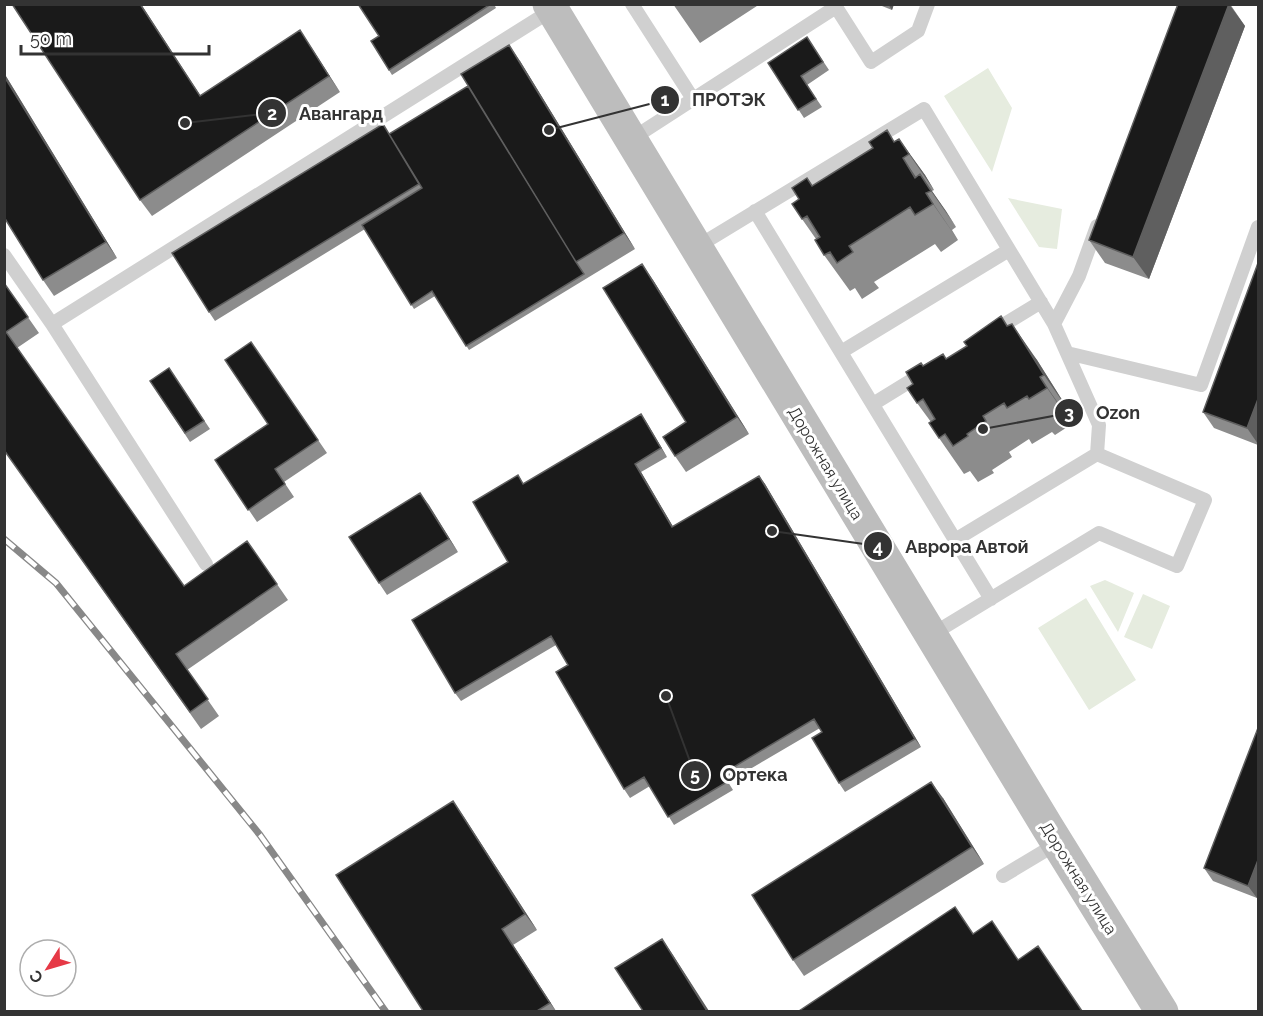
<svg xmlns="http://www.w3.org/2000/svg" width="1263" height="1016" viewBox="0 0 1263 1016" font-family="Raleway,sans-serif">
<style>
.green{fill:#e6ecdf}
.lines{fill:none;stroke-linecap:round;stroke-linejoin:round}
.lane{stroke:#d0d0d0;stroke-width:14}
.secondary{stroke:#bdbdbd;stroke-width:33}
.rail-casing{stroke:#888;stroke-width:7}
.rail{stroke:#fff;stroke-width:4.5;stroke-dasharray:14;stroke-linecap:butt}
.wall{fill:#8c8c8c}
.shaded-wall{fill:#5f5f5f}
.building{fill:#1a1a1a;stroke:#5f5f5f;stroke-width:1.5}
.labels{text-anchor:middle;stroke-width:6;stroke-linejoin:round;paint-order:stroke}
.street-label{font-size:16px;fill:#333;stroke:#fff}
.leader{fill:none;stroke:#333;stroke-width:2}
.callout-dot{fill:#333;stroke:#fff;stroke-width:2}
.mark-label{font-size:18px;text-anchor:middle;font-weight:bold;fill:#fff}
.callout-label{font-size:18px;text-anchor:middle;font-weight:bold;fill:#333;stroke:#fff;stroke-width:6;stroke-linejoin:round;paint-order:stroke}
</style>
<rect width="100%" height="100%" fill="#fff"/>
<path class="green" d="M988,68L1012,108L992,172L944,96Z
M1008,198L1062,209L1057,249L1039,247Z
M1105,580L1134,593L1118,632L1090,586Z
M1143,594L1170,606L1152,649L1124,637Z
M1086,598L1136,680L1089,710L1038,628Z"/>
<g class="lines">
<path class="lane" d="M632,4L693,99
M630,140L836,7L871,62L918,31L928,4
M755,211L991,599
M695,248L924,109L1054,324L1099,425L1097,454
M4,255L52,324L206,564
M52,324L552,10
M1054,324L1079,276L1097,226
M990,333L1041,302
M841,352L1009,250
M1067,353L1201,385L1258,227
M873,404L925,372
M955,540L1097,454
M931,635L1099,533L1177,566L1205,500L1097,454
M1003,876L1058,843"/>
<path class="secondary" d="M549,4L1048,828L1162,1012"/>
<defs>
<path id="rail" d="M4,539L56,583L260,835L386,1012"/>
</defs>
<use href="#rail" class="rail-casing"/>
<use href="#rail" class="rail"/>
</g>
<path class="wall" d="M358,4H494L496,8L392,75L371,41L379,36Z
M673,4H760L700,43Z
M877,4H894L892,10Z
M1178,4H1230L1245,26L1149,279L1105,263L1089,240Z
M807,37L829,70L807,85L822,107L804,118L768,63Z
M311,47L340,92L152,216L140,200L201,95Z
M520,61L635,249L469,350L435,296L414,309L365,229L215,321L209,312L390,134Z
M4,73L117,258L54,296L43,280L4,217Z
M899,139L925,175L934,190L932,191L956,227L952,230L958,240L941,252L935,244L874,282L879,288L862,299L855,288L850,291L824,255L816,239L802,219L807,178L813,186Z
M1258,263V445L1214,428L1203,412Z
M653,280L749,434L686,472L675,456L686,422Z
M4,283L39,333L17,348L184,586L247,541L288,600L187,670L219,716L201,729L4,450Z
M1008,326L1037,360L1069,411L1065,413L1072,424L1055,435L1052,432L1032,444L1029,439L1009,452L1012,457L992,470L994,473L978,482L970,471L964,474L939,438L931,422L917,403L913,384L923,366L946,359Z
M251,342L327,453L284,482L294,497L257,522L215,460L268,424Z
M169,368L210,429L190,442L150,381Z
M641,414L667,457L641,472L673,527L759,476L765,484L921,747L845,792L839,783L822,732L820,728L728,782L733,790L674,825L650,786L630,798L624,789L568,665L556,645L461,701L455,693L508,562L518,475L524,484Z
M420,493L458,552L387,595L379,583Z
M1258,728V895L1257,898L1213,881L1204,868Z
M943,798L984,864L804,976L793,960Z
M453,801L537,930L513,945L556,1011H423Z"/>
<path class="shaded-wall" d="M140,4H141L211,112L200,96Z
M888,4H894L892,10Z
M1229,4L1245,26L1149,279L1133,257Z
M300,30L311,47L340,92L329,76Z
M509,45L520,61L635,249L624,233Z
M4,73L117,258L106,242L4,76Z
M899,139L925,175L934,190L909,154Z
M903,158L927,193H926L958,240L915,178Z
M920,174L946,211L956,227L931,191Z
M642,264L653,280L749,434L737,417Z
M1012,324L1037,360L1069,411L1044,375Z
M1040,377L1065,413L1072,424L1047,388Z
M1258,399V444L1247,428Z
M641,414L647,423L667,457L661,448Z
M635,464L641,472L678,535L672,527Z
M759,476L765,484L921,747L915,739Z
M420,493L429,505L458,552L449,539Z
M931,782L943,798L984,864L972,847Z
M453,801L464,817L537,930L525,914Z
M1258,860V895L1257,898L1248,886Z
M502,929L513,945L556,1011L550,1003Z
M662,939L673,955L709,1011H707Z"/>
<path class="building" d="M12,4H140L200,96L300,30L329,76L140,200Z
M358,4H491L389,70L371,41L379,36Z
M1178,4H1229L1133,257L1089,240Z
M807,37L823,62L801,76L816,99L798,110L768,63Z
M509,45L624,233L576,262L461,74Z
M4,76L106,242L43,280L4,217Z
M468,86L576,262L584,274L466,346L432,291L411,305L362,225L422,188L389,134Z
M383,124L419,184L209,312L172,253Z
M887,130L894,142L899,139L909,154L903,158L915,178L920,174L931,191L926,193L933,204L915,215L910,207L849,246L853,252L837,263L830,252L824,255L815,240L820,237L807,216L802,219L792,204L799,199L792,188L807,178L812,186L873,148L869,142Z
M1258,263V399L1247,428L1203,412Z
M642,264L737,417L675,456L663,437L686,422L603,288Z
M4,283L28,317L6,332L184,586L247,541L277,584L176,654L208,699L190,712L4,450Z
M1001,316L1007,326L1012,324L1044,375L1040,377L1047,388L1029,399L1027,396L1007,408L1004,403L983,416L986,421L967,434L968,436L953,446L945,434L939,438L929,423L935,419L923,399L917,403L907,388L913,384L906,372L921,363L923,366L943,354L946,359L967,346L964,342Z
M251,342L318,440L275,469L285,484L248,510L215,460L268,424L225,360Z
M169,368L204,421L185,433L150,381Z
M641,414L661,448L635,464L672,527L759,476L915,739L839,783L812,738L822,732L814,719L722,774L727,782L668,817L644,777L624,789L556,672L568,665L551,636L455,693L412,620L508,562L473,502L518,475L523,484Z
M420,493L449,539L379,583L349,537Z
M1258,728V860L1248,886L1204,868Z
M931,782L972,847L793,960L752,895Z
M453,801L525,914L502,929L550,1003L537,1011H423L336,875Z
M955,907L973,934L992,921L1018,960L1038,946L1082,1011H799Z
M662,939L707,1011H643L615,968Z"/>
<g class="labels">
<g class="street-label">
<text transform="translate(826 463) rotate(59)" y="6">Дорожная улица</text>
<text transform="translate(1079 878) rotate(58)" y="6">Дорожная улица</text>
</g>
</g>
<path class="leader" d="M549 130L665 100M185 123L272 113M983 429L1069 413M772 531L878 546M666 696L695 775"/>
<g class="callout-dot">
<circle cx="549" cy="130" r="6"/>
<circle cx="185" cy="123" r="6"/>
<circle cx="983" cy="429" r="6"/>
<circle cx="772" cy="531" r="6"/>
<circle cx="666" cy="696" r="6"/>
<circle cx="665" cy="100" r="15"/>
<circle cx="272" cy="113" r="15"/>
<circle cx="1069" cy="413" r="15"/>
<circle cx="878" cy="546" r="15"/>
<circle cx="695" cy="775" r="15"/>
</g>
<g class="mark-label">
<text x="665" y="106">1</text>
<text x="272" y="120">2</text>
<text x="1069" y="419">3</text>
<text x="878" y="553">4</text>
<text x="695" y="781">5</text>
</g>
<g class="callout-label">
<text x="729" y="106">ПРОТЭК</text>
<text x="341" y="120">Авангард</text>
<text x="1118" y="419">Ozon</text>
<text x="967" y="553">Аврора Автой</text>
<text x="755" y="781">Ортека</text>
</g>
<rect width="1263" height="1016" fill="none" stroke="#333333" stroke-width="12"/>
<g transform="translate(48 968) rotate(233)"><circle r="28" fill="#ffffff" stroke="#adadad" stroke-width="1.5"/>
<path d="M0-4.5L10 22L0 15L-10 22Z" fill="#e63946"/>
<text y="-9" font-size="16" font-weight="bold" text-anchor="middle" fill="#333333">С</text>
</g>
<path d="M21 45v9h188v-9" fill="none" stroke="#333333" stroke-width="3"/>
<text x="30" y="45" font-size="18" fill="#333333" stroke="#ffffff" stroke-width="4.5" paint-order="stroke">50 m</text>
</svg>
